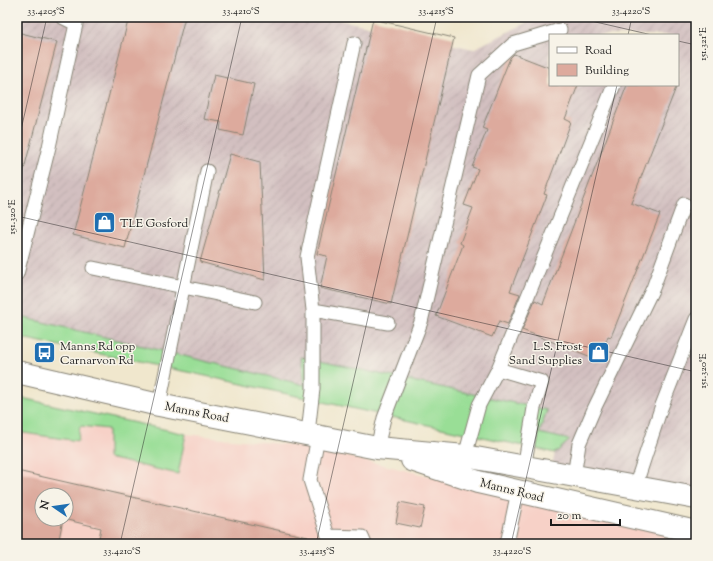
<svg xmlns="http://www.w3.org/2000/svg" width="713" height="561" viewBox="0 0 713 561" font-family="'Sorts Mill Goudy',serif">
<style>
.built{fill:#f7d1c7;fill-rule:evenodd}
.industrial{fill:url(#industrial-furrows);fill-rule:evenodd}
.grass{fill:#99de96;stroke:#5a7d59}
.building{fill:#ddaa9d;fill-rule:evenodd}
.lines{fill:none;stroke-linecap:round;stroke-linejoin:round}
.service-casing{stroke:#868274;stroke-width:15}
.primary-casing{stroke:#868274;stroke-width:24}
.service{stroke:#fff;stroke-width:13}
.primary{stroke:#fff;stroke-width:22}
.ticks{fill:none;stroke:#1c1c1c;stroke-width:1;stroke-opacity:0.45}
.labels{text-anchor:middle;stroke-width:3;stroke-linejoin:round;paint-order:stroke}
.poi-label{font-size:12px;fill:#1c1c1c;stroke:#f7f3e8;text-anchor:start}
.street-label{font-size:12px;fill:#1c1c1c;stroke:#f7f3e8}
.neatline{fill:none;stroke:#1c1c1c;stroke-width:1.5}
.ticks-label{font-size:10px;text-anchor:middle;fill:#1c1c1c}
</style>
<defs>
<pattern id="industrial-furrows" width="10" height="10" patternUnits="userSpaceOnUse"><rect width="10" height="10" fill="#d2bfc0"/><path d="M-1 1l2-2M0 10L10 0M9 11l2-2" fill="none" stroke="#b4a4a4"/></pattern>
</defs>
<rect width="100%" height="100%" fill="#f7f3e8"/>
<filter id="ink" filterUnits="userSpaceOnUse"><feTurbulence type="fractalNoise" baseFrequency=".025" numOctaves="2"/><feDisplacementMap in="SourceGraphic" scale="8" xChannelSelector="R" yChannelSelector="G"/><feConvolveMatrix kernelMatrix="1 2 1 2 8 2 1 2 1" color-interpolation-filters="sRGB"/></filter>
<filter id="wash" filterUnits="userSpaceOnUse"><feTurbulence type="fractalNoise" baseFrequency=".012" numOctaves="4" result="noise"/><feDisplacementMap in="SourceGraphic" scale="16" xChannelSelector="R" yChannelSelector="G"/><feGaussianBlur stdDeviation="0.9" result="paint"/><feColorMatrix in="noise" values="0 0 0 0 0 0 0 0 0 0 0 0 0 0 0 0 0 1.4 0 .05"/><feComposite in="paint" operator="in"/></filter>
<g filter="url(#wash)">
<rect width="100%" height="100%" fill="#f0e7cd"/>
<path class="built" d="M79,426L108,430L178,474L186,434L308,447L475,487L696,537V544H17V432L77,441ZM42,495H66V519H42Z"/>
<path class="industrial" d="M17,17H326L473,49L539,17H696V493L552,466L555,453L570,440L539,433L547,411L301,357L305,385L17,316ZM550,35H678V85H550Z"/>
<path class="grass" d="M17,316L305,385L301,357L547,410L539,433L570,440L555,453L192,373L17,337Z
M17,397L186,434L178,474L108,458V429L80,426L78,441L17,432Z"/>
<g id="blocks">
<path class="building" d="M129,17H185L125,248L73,235Z
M373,19L454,38L391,304L320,288L327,256L317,254Z
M17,32L57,42L23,173L17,172Z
M514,54L550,68V85H578L565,119L571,122L544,194L547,195L510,291L520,294L508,324L499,321L492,337L436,316L463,245L460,243L473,208L464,205L478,169L472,167L487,130L482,128L510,58Z
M214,75L254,84L243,135L220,130L221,122L204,119Z
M627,85H677L631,203L660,214L611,337L608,336L599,360L522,330L535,300L543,304Z
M230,154L260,162L265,280L200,262Z
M17,471L308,537V544H98L101,528L63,519L58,544H17ZM42,495H66V519H42Z
M400,502L425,507L420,528L396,523Z"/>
</g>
</g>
<g filter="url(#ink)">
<use href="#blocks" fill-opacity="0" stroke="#868274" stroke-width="1"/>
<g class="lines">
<defs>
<path id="service" d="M93,268L255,302
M17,274L49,147L76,24L62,17
M313,310L307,257L354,43
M498,369L542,382L534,408L524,468
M159,405L207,171
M308,433L313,389V310L388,323
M318,436L310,480L328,536L362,537L365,544
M377,448L384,418L421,322L479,75L513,44L560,30
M465,456L479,405L498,369L614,85
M574,476L579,444L594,409L653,288L684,204
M635,487L661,408L696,319
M505,544L508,539L518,491"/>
<path id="primary" d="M17,372L159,405L377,448L465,456L696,498
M412,460L478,482L696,532"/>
</defs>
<use href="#service" class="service-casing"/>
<use href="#primary" class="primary-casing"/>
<use href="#service" class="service"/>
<use href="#primary" class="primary"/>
</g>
</g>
<path class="ticks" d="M574,17L652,35M628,35L632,17M678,41L696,45M17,147L47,17M17,216L696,372M17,543L22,544M120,544L242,17M316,544L437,17M511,544L617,85"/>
<defs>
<symbol id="shop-square" viewBox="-11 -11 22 22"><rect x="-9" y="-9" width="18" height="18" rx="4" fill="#1f6fb2" stroke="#f7f3e8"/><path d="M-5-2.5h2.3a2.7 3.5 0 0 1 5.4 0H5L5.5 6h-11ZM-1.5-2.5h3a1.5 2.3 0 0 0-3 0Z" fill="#fff"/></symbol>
<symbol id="bus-square" viewBox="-11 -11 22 22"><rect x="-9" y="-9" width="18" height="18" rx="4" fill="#1f6fb2" stroke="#f7f3e8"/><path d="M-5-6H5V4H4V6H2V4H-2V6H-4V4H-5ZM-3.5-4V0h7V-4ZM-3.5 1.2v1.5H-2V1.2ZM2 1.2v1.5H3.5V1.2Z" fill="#fff"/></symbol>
</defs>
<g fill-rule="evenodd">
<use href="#shop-square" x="92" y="210" width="25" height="25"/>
<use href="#bus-square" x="32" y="340" width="25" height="25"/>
<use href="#shop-square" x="586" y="340" width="25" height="25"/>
</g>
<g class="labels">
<g class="poi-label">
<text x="120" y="227">TLE Gosford</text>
<text x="60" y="350">Manns Rd opp<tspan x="60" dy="14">Carnarvon Rd</tspan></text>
<text x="582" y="350" text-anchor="end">L.S. Frost<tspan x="582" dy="14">Sand Supplies</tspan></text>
</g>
<g class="street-label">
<text transform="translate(197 412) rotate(11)" y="4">Manns Road</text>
<text transform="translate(512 490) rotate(14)" y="4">Manns Road</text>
</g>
</g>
<rect width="713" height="561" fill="none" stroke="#f7f3e8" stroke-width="44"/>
<rect x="549" y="34" width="130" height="52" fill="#f7f3e8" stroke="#9f9d96"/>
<rect x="557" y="47" width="20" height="6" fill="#ffffff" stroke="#9f9d96"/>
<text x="585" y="54" font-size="12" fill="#1c1c1c">Road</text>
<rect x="557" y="64" width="20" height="12" fill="#ddaa9d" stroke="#9f9d96"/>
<text x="585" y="74" font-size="12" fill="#1c1c1c">Building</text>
<g transform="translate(54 507) rotate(283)"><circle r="19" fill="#f7f3e8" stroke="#9f9d96"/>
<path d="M0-3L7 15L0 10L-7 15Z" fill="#1f6fb2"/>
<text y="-6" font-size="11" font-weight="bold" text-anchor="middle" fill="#1c1c1c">N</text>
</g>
<path d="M551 519v6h69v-6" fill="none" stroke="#1c1c1c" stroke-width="2"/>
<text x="557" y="519" font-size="12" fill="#1c1c1c" stroke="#f7f3e8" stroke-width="3" paint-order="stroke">20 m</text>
<rect x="22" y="22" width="669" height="517" class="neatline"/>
<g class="ticks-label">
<text x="46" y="14">33.4205°S</text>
<text x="241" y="14">33.4210°S</text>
<text x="436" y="14">33.4215°S</text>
<text x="631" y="14">33.4220°S</text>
<text transform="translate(702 44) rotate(-90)" y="4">151.321°E</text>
<text transform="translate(11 217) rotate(-90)" y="4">151.320°E</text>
<text transform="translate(702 371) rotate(-90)" y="4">151.320°E</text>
<text x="122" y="554">33.4210°S</text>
<text x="317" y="554">33.4215°S</text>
<text x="512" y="554">33.4220°S</text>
</g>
</svg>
